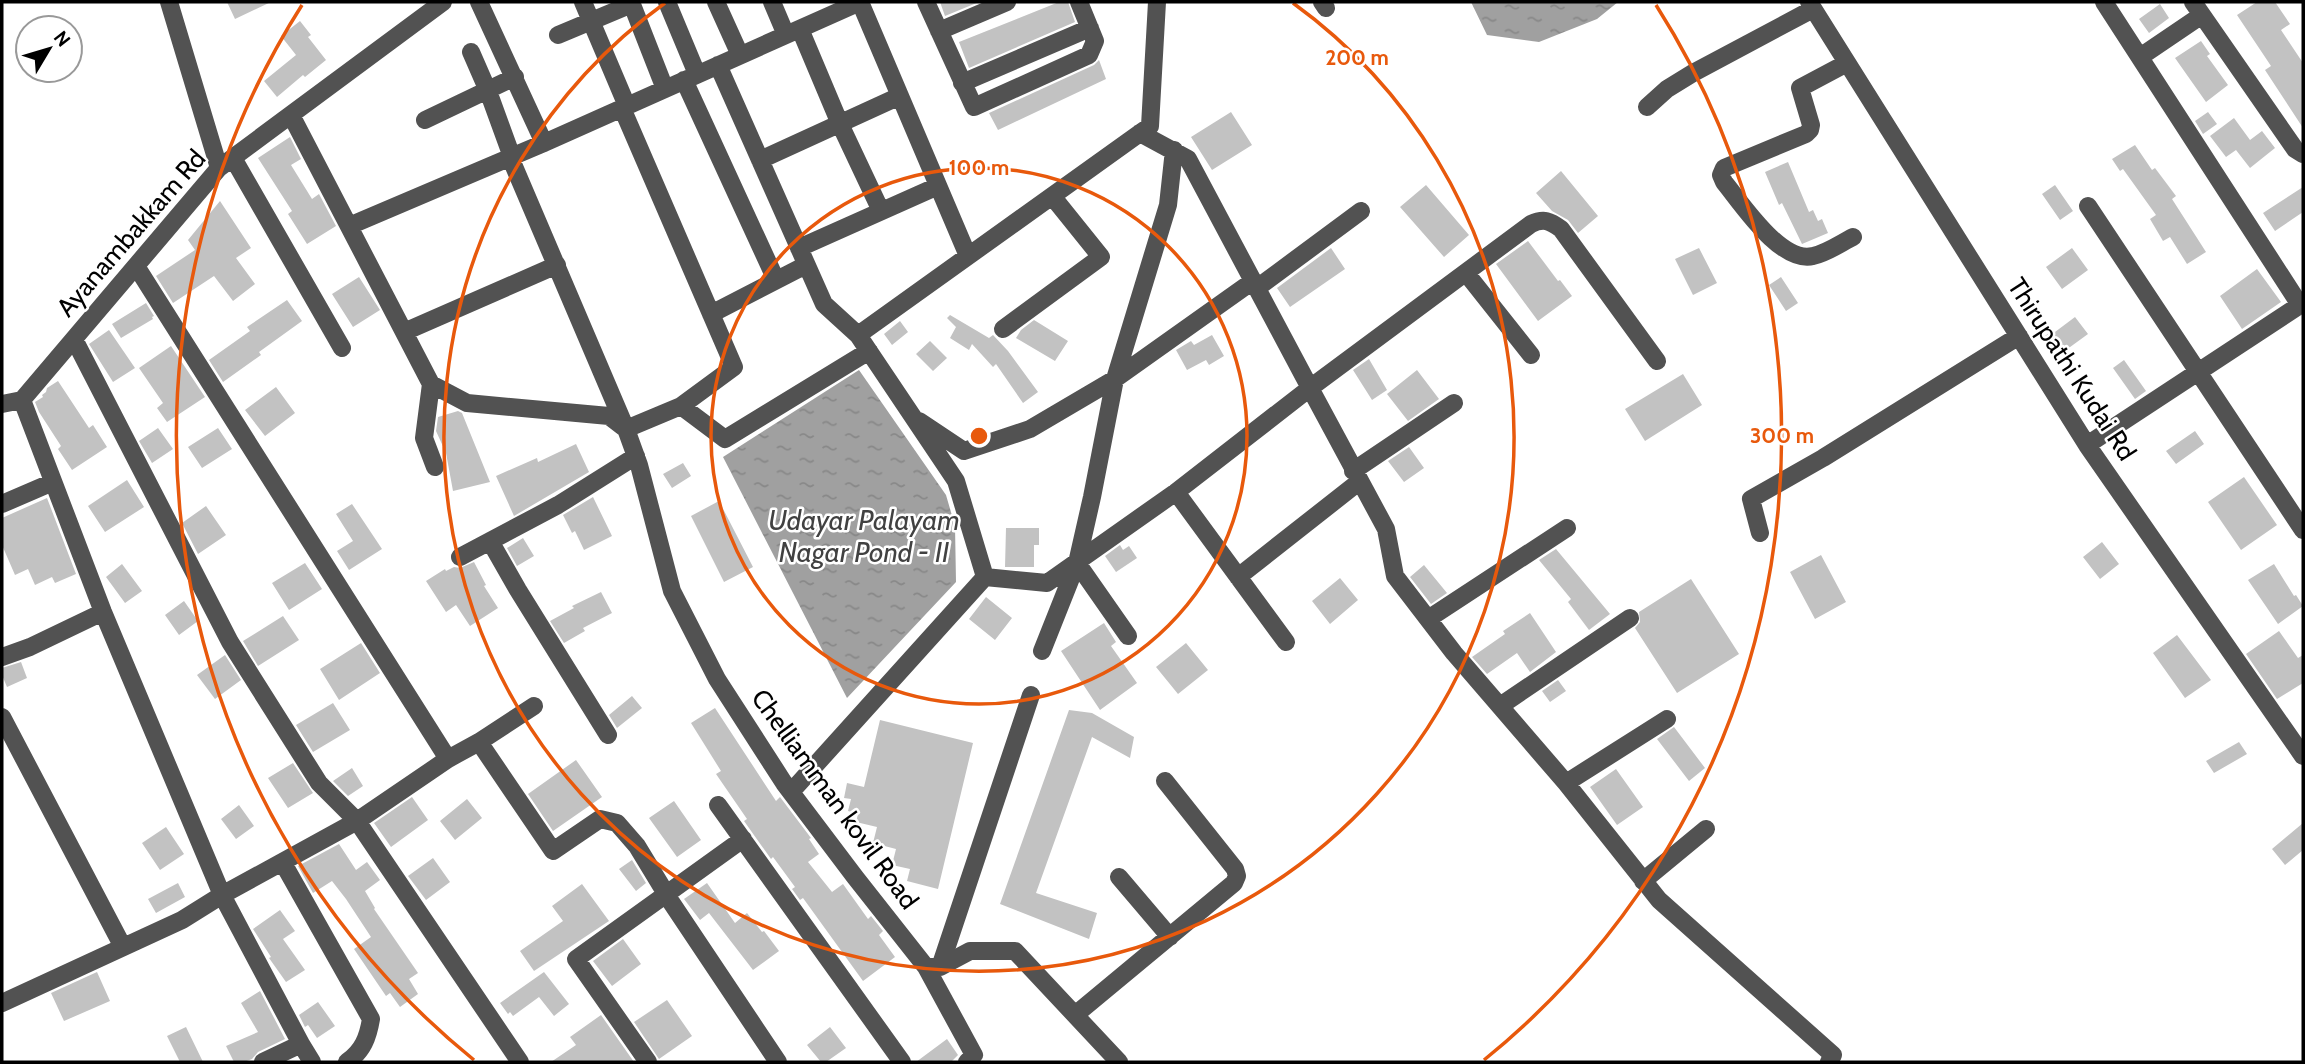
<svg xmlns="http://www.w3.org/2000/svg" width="2305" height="1064" viewBox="0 0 2305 1064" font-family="Cabin,sans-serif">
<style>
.water{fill:url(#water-ripples)}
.building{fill:#c2c2c2}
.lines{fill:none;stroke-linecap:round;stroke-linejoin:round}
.minor{stroke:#525252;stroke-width:18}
.ring{fill:none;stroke:#e8590c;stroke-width:3.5}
.labels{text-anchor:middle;stroke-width:5;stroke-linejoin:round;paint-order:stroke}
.street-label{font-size:26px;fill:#000;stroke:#fff}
.water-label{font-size:28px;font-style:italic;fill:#414141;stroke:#fff}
.centre{fill:#e8590c;stroke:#fff;stroke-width:3.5}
.ring-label{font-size:21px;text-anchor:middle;font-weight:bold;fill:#e8590c;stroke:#fff;stroke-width:5;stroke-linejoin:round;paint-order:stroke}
</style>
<defs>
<pattern id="water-ripples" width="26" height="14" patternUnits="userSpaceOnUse" patternTransform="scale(1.75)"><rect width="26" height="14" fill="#a0a0a0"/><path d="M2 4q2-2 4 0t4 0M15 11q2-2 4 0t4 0" fill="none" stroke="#888"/></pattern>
</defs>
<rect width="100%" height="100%" fill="#fff"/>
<path class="water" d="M1471,2H1618L1597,19L1539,42L1487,35Z
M859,370L946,495L955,526L956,582L847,698L723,457Z"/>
<path class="building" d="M227,2H271L235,19Z
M940,2H979L945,16Z
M1059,2H1068L1075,22L969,68L959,42Z
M2257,2H2275L2290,24L2281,30L2303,63V128L2265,70L2271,66L2237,15Z
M2160,4L2169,18L2149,33L2139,19Z
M300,21L311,35L308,37L326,60L305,77L303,75L277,97L264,81L296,55L281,36Z
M2201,41L2210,54L2207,56L2228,85L2206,102L2175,58Z
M1099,60L1106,79L998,130L989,113L1094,65Z
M1231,112L1252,145L1212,170L1191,137Z
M2208,112L2217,124L2203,134L2195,121Z
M2234,118L2250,140L2262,131L2275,148L2250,168L2236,150L2226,157L2210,136Z
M290,137L301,159L291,165L312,199L319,194L336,226L307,244L288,214L292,211L258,158Z
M2135,145L2152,170L2155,168L2176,196L2172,199L2206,252L2187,264L2170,237L2163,241L2150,219L2156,215L2123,169L2120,171L2112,159Z
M1788,162L1809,212L1813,210L1818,221L1822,219L1828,233L1802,244L1782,203L1779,205L1765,172Z
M1561,171L1598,216L1578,233L1568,220L1552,211L1536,193Z
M1426,185L1469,235L1444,257L1400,207Z
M2055,185L2073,211L2060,220L2042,194Z
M2303,187V212L2275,231L2263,213Z
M220,201L251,248L236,258L255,284L233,301L214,276L173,303L156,276L195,250L188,240Z
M1528,241L1558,281L1560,280L1572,296L1538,321L1496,264Z
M1331,248L1345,269L1290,307L1277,288Z
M1699,248L1717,283L1693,295L1675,259Z
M2072,248L2088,270L2062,289L2046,267Z
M2257,269L2281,302L2242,329L2220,296Z
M359,277L380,310L353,327L332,294Z
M1781,277L1798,303L1786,311L1769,285Z
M287,300L302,321L259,352L261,355L223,382L209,360L250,331L247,327Z
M146,303L154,316L152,317L153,319L121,338L112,324Z
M950,315L989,338L993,335L1008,351L1038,392L1023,403L996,364L993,367L972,344L969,350L950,338L956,327L947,318Z
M2075,317L2088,334L2055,358L2041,339L2053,330L2055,332Z
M1034,320L1068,341L1055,361L1016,338L1021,330Z
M900,321L908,332L892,345L884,334Z
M109,330L135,368L113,382L89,344Z
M1212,335L1224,356L1209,365L1206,360L1187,370L1176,350L1191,341L1194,345Z
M930,341L947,358L933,371L916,354Z
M171,346L205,397L167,422L157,408L163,403L139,368Z
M1369,359L1387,390L1372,400L1353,370Z
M2124,360L2146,391L2135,399L2113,368Z
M1417,370L1439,399L1408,421L1387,394Z
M1683,374L1702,405L1645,441L1625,409Z
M58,381L89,428L93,425L107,447L72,470L58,449L61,446L39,412L35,402L43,397L42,395L46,392L47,388Z
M276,387L295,413L265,436L245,410Z
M458,411L462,413L490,482L453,491L446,453L436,431L438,417Z
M158,428L173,449L152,463L139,441Z
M218,428L232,449L202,468L188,447Z
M2195,431L2204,444L2176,464L2166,451Z
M576,444L589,472L514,516L496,476L537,458L538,462Z
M1409,447L1424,468L1404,482L1388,461Z
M683,463L691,476L672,488L663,474Z
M2244,477L2277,525L2241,550L2208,502Z
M127,480L144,507L105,532L88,506Z
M593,497L612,536L584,550L575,531L572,533L563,515Z
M47,498L76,574L55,583L52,577L35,585L28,569L15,575L2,545V518Z
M719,501L753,567L724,582L691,516Z
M352,504L382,549L349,570L337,551L353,541L336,514Z
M206,506L226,535L198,554L182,523Z
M1006,528H1039V545H1034V567H1005Z
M523,538L534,556L517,566L507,548Z
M2102,542L2119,564L2100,579L2083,557Z
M1120,545L1123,550L1129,546L1137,558L1116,572L1105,556Z
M1556,549L1610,614L1589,630L1568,602L1571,599L1539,560Z
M1821,555L1846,602L1815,619L1790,572Z
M474,562L486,585L484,586L498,608L470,626L456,605L446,612L426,581L445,569L446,571L454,567L460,568Z
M305,563L322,589L289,610L272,583Z
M122,564L142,591L125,603L106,577Z
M2274,564L2294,596L2296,595L2303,606L2278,624L2248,580Z
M1424,565L1447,593L1431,604L1410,577Z
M1340,578L1358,600L1330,624L1312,601Z
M1691,579L1739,654L1677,693L1635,628L1640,622L1639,612Z
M601,592L612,613L583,628L585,631L564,643L550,621L574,608L572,606Z
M986,597L1012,618L995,640L969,619Z
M184,601L198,621L179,635L165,615Z
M1530,613L1556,652L1530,672L1517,653L1487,674L1472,657L1505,634L1503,631Z
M283,616L299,640L258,666L243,641Z
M1104,623L1116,642L1111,646L1137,683L1100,710L1061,651Z
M2279,631L2298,658L2303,655V683L2277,699L2246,654Z
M2177,635L2211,680L2185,698L2153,653Z
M361,643L380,673L339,700L320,669Z
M1186,643L1208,670L1178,694L1156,667Z
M225,655L241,680L215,699L197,675Z
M21,662L27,678L7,687L2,675V668Z
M1558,680L1566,691L1550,702L1542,691Z
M632,696L642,708L617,728L609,715Z
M333,703L350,730L313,752L296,725Z
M715,708L776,801L780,797L811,838L809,839L819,854L808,862L832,892L843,884L868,919L871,916L883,931L879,935L895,957L863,981L803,898L800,900L792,889L795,887L773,857L771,859L744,821L747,819L716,774L721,771L691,723Z
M1069,710L1092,713L1134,737L1130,758L1092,737L1036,893L1097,913L1089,939L1000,904Z
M880,720L973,743L938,889L907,881L910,869L892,865L896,849L873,843L877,827L856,822L858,814L848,811L851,799L844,798L847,783L864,787Z
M1674,727L1705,768L1689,781L1657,739Z
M2239,742L2247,754L2214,773L2206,761Z
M576,760L602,797L553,831L528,794Z
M293,763L313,793L288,808L268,778Z
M352,768L363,786L348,796L333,781Z
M1616,769L1643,807L1617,825L1590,787Z
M412,797L428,820L391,847L374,823Z
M467,799L482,818L455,840L440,821Z
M674,801L701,840L677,857L649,818Z
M239,805L254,826L236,839L221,819Z
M2303,823V850L2285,865L2272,849Z
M166,827L184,854L160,870L142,843Z
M339,844L356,870L367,862L380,880L365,891L375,908L374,909L418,973L409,979L418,994L400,1007L390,993L386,996L354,949L371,937L346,899L332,881L313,893L298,866Z
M433,858L450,882L426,900L408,876Z
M632,860L646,883L636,891L619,869Z
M178,883L185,897L156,913L148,899Z
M707,883L735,923L747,913L762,932L764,931L779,951L753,970L709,913L700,920L684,899Z
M582,884L609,921L534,971L520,951L563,921L552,906Z
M280,910L295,931L283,939L305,970L286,982L269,958L271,957L253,929Z
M623,939L641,964L612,986L593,961Z
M97,972L110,1001L64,1021L51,993Z
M544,972L569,1004L554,1016L539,997L513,1016L510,1012L508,1014L500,1003Z
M260,991L285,1039L258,1052L252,1059L244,1062H234L226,1046L258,1032L241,1003Z
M667,1000L692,1036L659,1059L634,1022Z
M318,1002L335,1026L317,1038L308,1025L305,1027L299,1015Z
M601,1015L634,1062H551L576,1045L570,1037Z
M186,1027L203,1062H180L167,1036Z
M830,1027L846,1048L826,1062H821L807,1045Z
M947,1039L958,1055L951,1062H916Z"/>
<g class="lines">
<path class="minor" d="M169,2L219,168
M479,2L544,143
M583,2L627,106
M631,2L665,89
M667,2L697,74
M716,2L740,55
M772,2L786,35
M860,2L968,256
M926,2L974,107L1089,55L1095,41L1079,2
M1322,2L1326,8
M1809,2L2087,445L2303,756
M2104,2L2300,305
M2193,2L2295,149L2303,154
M800,29L840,124L881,211
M939,31L1007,2
M558,35L632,4
M471,52L488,91L512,157
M2140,57L2202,15
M1847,63L1800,88L1811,125L1810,130L1806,134L1724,168L1721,175L1724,182C1742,204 1781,264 1813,256C1827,253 1841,243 1853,237
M718,65L824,304L858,335
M684,80L776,280
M962,83L1090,28
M1647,107L1667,89L1693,73L1813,9
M622,108L734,367L681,406
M291,115L431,384L467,403L609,416L626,429
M425,120L515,77
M1140,133L1188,159L1310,388L1176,492L1047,583L985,577L956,481L858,335C952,267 1046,200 1140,133L1150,126L1157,2
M510,157L626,429L639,465L672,591L717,679L784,783L855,877L926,967H940L970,951H1015L1119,1062
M233,158L342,348
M760,160L900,96
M2088,206L2303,530
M349,226L544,143L860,2
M799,248L938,186
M136,266L448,759L357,821L222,895L301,1044L263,1062
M1466,273L1531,355
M1257,288L1361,211
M711,314L806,265
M1003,329L1101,257L1052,196
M404,332L557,265
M74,339L230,642L319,783L357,821L520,1062
M1657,361L1561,229C1550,221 1544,218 1531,224L1310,388L1386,529L1395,576L1454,653L1566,783L1659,900L1833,1055L1829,1062
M431,384L424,438L435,467
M2,404L22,400L219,168L443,2
M919,421L964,451L1030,429L1115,379L1253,281
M626,429L681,406L725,439L869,351
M2087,445L2303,303
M1353,471L1454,403
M1176,492L1286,642
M2,504L53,482
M1760,533L1751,499L1823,458L2019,336
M490,541L518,590L608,735
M460,557L558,505L636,456
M1077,563L1128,636
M1238,577L1360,481
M1428,619L1567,528
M1042,651L1077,563L1092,497L1115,379L1168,205L1174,150
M2,657L30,647L103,612
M1500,706L1630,618
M2,717L123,947
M479,742L553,851L600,819L617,823L637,846L671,902L778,1062
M448,759L479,742L534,706
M1566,783L1667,719
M791,792L985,577
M718,805L902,1062
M283,863L371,1019C368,1037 363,1051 347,1062
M1119,877L1170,937
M1643,881L1706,829
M926,967L974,1055L967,1062
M940,967L1031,695
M2,1003L182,920L222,895L103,612L22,400
M1075,1015L1234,883L1237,876L1235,869L1165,781
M301,1044L312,1062
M648,1062L576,959L743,839"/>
</g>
<g class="ring">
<circle cx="979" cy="436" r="268"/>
<path d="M1293 3A535 535 0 1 1 665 3"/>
<path d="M474 1060A803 803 0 0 1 302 5M1656 5A803 803 0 0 1 1484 1060"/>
</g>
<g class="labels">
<g class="street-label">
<text transform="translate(131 233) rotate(-49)" y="9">Ayanambakkam Rd</text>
<text transform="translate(2072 369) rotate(57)" y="9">Thirupathi Kudai Rd</text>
<text transform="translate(835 799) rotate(54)" y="9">Chelliamman kovil Road</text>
</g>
<g class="water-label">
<text x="864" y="530">Udayar Palayam<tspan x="864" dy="32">Nagar Pond - II</tspan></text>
</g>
</g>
<circle cx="979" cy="436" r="10" class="centre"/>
<g class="ring-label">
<text x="1357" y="65">200 m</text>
<text x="979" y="175">100 m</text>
<text x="1782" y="443">300 m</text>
</g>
<rect width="2305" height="1064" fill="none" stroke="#000000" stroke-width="7"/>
<g transform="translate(49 49) rotate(52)"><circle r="33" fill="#ffffff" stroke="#999999" stroke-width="2"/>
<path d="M0-5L12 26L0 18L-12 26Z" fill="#000000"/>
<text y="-10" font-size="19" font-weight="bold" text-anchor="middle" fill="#000000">N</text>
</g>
</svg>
